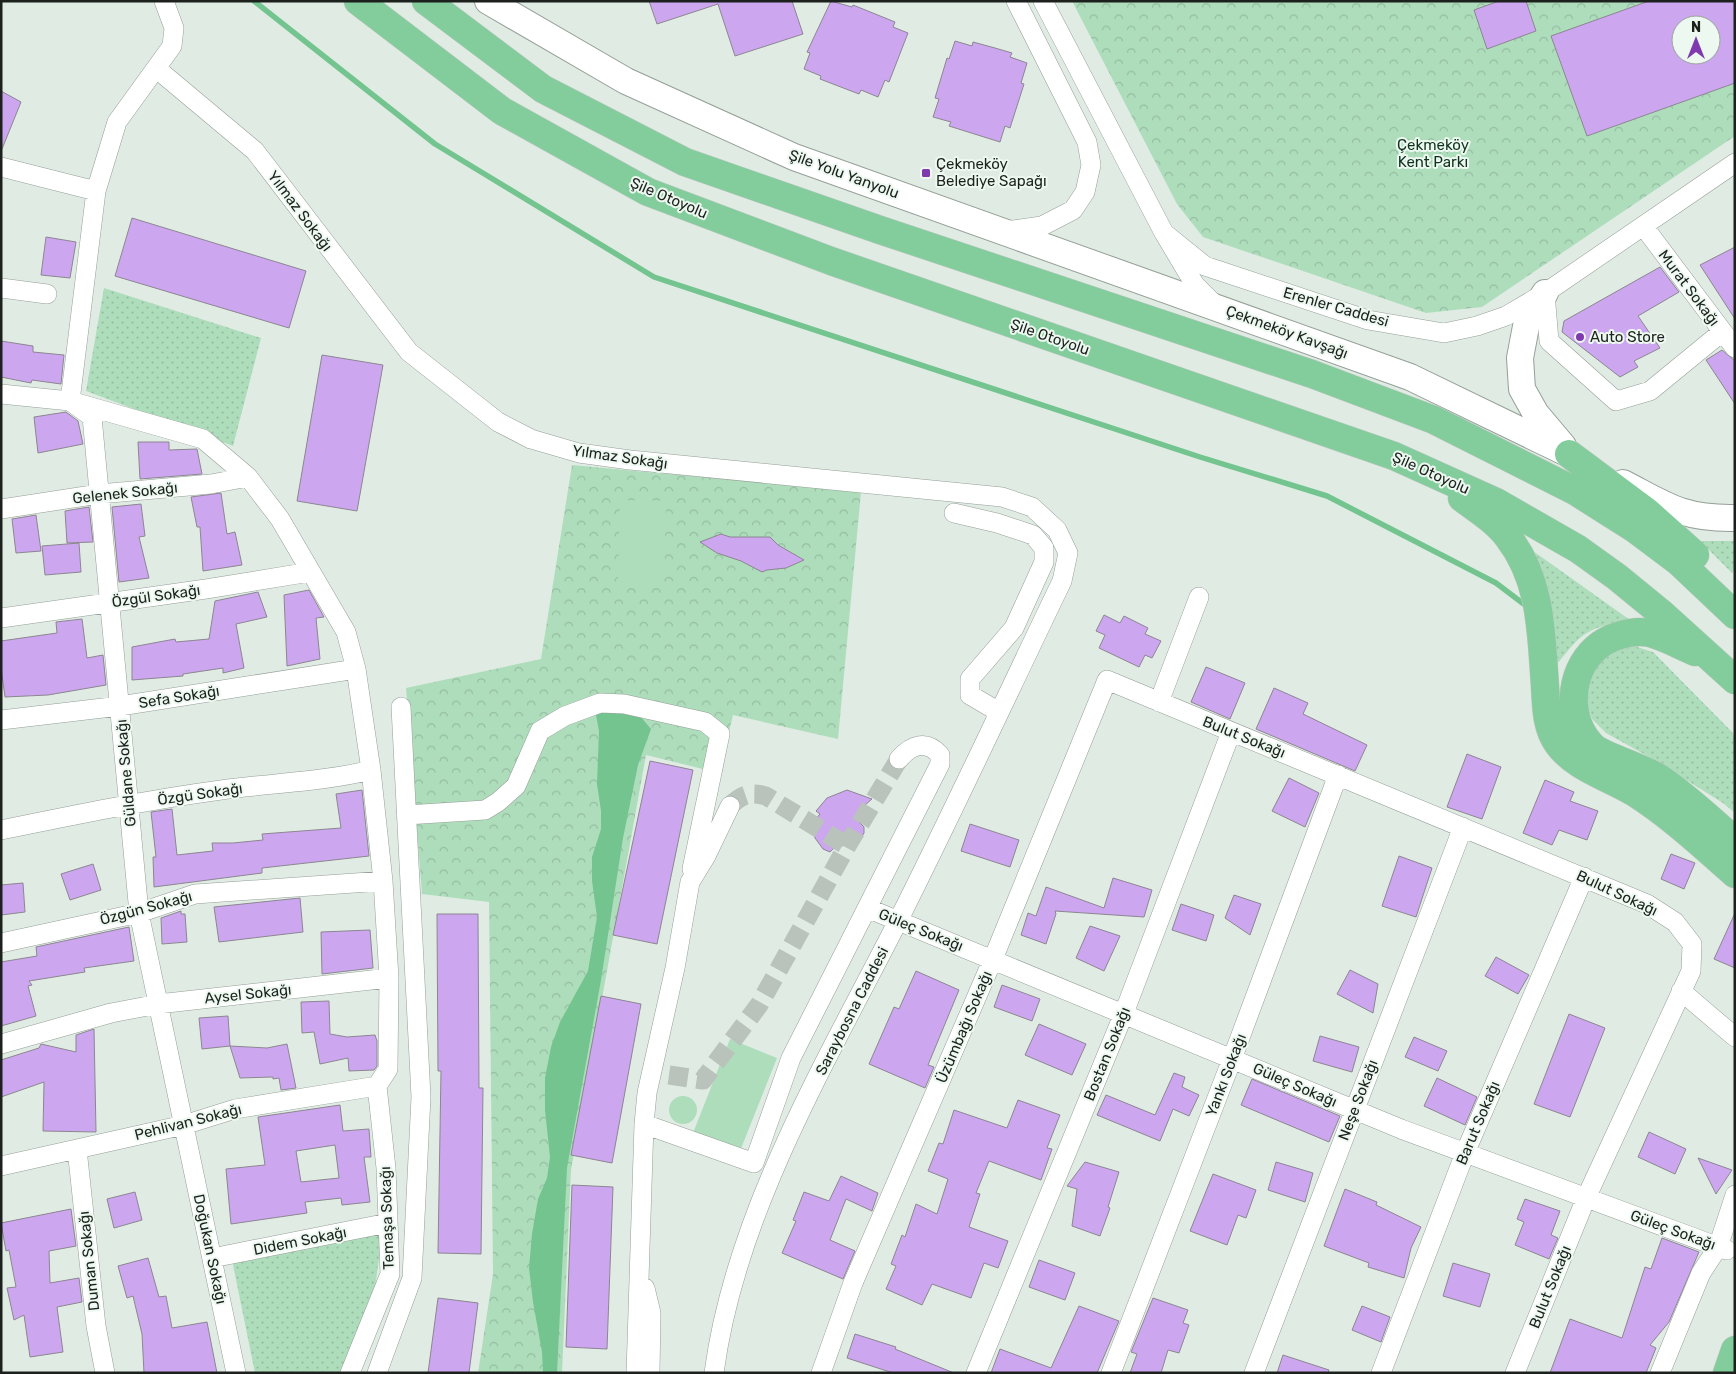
<svg xmlns="http://www.w3.org/2000/svg" width="1736" height="1374" viewBox="0 0 1736 1374" font-family="Rubik,sans-serif">
<style>
.grass{fill:url(#grass-dots)}
.park{fill:url(#park-crowns);fill-rule:evenodd}
.pitch{fill:#aeddbc}
.water{fill:#74c48f}
.lines{fill:none;stroke-linecap:round;stroke-linejoin:round}
.stream{stroke:#74c48f;stroke-width:5.5}
.building{fill:#cda6f0;stroke:#8c8691;fill-rule:evenodd}
.street-tunnel{stroke:#b9c3bc;stroke-width:19;stroke-dasharray:19 9;stroke-linecap:butt}
.street-casing{stroke:#949f97;stroke-width:20}
.secondary-casing{stroke:#949f97;stroke-width:28}
.highway-casing{stroke:#c9cac9;stroke-width:29}
.street{stroke:#fff;stroke-width:19}
.secondary{stroke:#fff;stroke-width:26}
.highway{stroke:#83cd9c;stroke-width:28}
.poi-dot{fill:#7f3aae;stroke:#edf9f0;stroke-width:2}
.labels{text-anchor:middle;stroke-width:4;stroke-linejoin:round;paint-order:stroke}
.park-label{font-size:15px;fill:#0f321d;stroke:#edf9f0}
.poi-label{font-size:15px;fill:#1d211e;stroke:#edf9f0;text-anchor:start}
.street-label{font-size:15px;fill:#1d211e;stroke:#edf9f0}
</style>
<defs>
<pattern id="grass-dots" width="8" height="8" patternUnits="userSpaceOnUse" patternTransform="scale(1.25)"><rect width="8" height="8" fill="#aeddbc"/><path d="M2 2h.1M6 6h.1" fill="none" stroke="#95bda1" stroke-width="1.8" stroke-linecap="round"/></pattern>
<pattern id="park-crowns" width="20" height="18" patternUnits="userSpaceOnUse" patternTransform="scale(1.25)"><rect width="20" height="18" fill="#aeddbc"/><path d="M2 6a3 3 0 1 1 6 0M12 15a3 3 0 1 1 6 0" fill="none" stroke="#95bda1"/></pattern>
</defs>
<rect width="100%" height="100%" fill="#e0ece3"/>
<path class="grass" d="M104,288L261,338L233,446L86,391Z
M1700,541H1735V567L1732,573Z
M1526,546L1630,620C1584,629 1583,632 1554,668Z
M1634,646L1653,652L1732,732L1735,738V813L1723,803L1651,758L1606,733L1592,719L1585,700L1592,664L1611,650Z
M383,1228L375,1288L345,1373H255L231,1255Z"/>
<path class="park" d="M1072,1H1735V136L1482,307L1426,313L1203,237L1177,204ZM1681,25H1711V55H1681Z
M572,465L861,492L838,739L733,715L719,773L646,755L571,1170L562,1373H478L493,1274L489,902L422,894L406,688L541,659Z"/>
<path class="pitch" d="M620,500L666,501L664,582L618,581Z
M730,1039L777,1058L740,1151L693,1133Z
M669 1110a14 14 0 1 1 28 0a14 14 0 1 1-28 0Z"/>
<path class="water" d="M609,709L640,716L651,729L638,765L623,838L601,980L567,1168L557,1373H543L542,1352L533,1302L529,1268L532,1234L538,1199L547,1178L550,1157L545,1110V1078L551,1047L560,1022L588,971L597,917L592,881V857L601,829V811L597,784L599,731L596,715Z"/>
<g class="lines">
<path class="stream" d="M254,1L435,144L654,277L1200,457L1327,496L1496,583L1529,608"/>
</g>
<path class="building" d="M649,1H792L803,34L735,56L718,4L657,24Z
M831,1L852,7L853,5L895,22L893,27L908,33L889,82L885,80L878,97L861,90L859,94L820,79L821,76L804,69L810,53L807,52Z
M1499,1H1526L1536,31L1487,49L1474,10Z
M1649,1H1735V83L1587,136L1551,36ZM1681,25H1711V55H1681Z
M955,41L972,46L973,42L995,48L1012,53L1010,57L1027,63L1021,83L1024,84L1010,128L1005,126L1000,142L949,126L951,122L933,117L939,99L935,98L947,58L949,59Z
M1,91L21,102L2,149L1,148Z
M132,218L306,271L289,328L115,276Z
M46,237L76,242L70,278L41,275Z
M1735,247V319L1700,265Z
M1660,267L1679,292L1638,316L1660,348L1634,361L1638,367L1620,377L1562,332L1564,321Z
M1,341L33,346V352L64,355L61,384L32,380L31,383L1,377Z
M1722,350L1735,361V404L1706,360Z
M322,355L383,365L357,511L297,501Z
M66,412L78,421L83,444L38,453L34,417Z
M138,442H169V450L197,449L202,474L140,479Z
M221,493L227,534L235,532L242,565L203,571L200,527H197L191,497Z
M141,504L145,536L139,537L149,578L119,582L112,507Z
M89,507L93,542L67,543L65,511Z
M36,515L41,551L16,553L12,519Z
M721,534L730,537H770L778,545L804,560L786,568L767,570L762,572L741,561L717,553L700,542Z
M79,543L81,572L45,575L42,546Z
M309,590L324,617L316,618L320,659L287,666L284,595Z
M258,592L267,617L236,624L244,668L223,673V668L183,674V676L132,680V647L175,639L176,642L209,639L215,601Z
M1104,615L1120,623L1124,616L1148,628L1145,634L1161,641L1152,658L1145,655L1139,667L1099,648L1105,635L1096,631Z
M82,619L87,658L103,655L106,685L48,695L5,697L1,668V641L57,633L56,622Z
M1206,667L1245,683L1230,719L1191,702Z
M1274,688L1308,703L1303,714L1367,745L1355,771L1256,729Z
M1467,754L1501,767L1482,819L1447,807Z
M650,761L693,770L657,944L613,935Z
M1289,778L1319,793L1305,827L1272,811Z
M1545,780L1574,792L1570,801L1598,811L1587,840L1559,830L1552,845L1523,833Z
M362,790L369,856L262,868V873L154,887L153,857H156L151,812L172,809L177,855L213,851L212,843H233L263,840L262,834L341,828L336,794Z
M847,790L872,799L865,805L868,809L857,820L864,827V833L861,838L852,843L834,848L830,852L823,849L815,838L812,823L820,814L816,811L827,798Z
M970,824L1019,840L1010,867L961,851Z
M1671,854L1695,863L1684,889L1661,879Z
M1399,856L1432,868L1416,917L1382,906Z
M93,864L101,890L70,900L61,874Z
M1113,878L1152,890L1144,917L1055,911L1056,914L1046,944L1021,935L1028,913L1036,916L1046,887L1104,908Z
M23,883L25,912L1,915V885Z
M1234,895L1261,904L1250,935L1225,918Z
M300,898L303,932L219,942L214,907Z
M1181,904L1214,915L1206,941L1172,930Z
M181,911V914H185L187,942L162,944L161,918Z
M1735,913V968L1714,959Z
M437,914H478L479,1088H483L481,1254L438,1253L441,1071H438Z
M1090,926L1120,936L1104,971L1076,958Z
M129,927L134,961L84,968L85,972L29,981L32,985L28,986L36,1016L1,1026V962L37,956L36,947Z
M370,930L373,968L322,974L321,932Z
M1496,957L1529,975L1518,994L1485,976Z
M1350,970L1378,984L1373,1013L1337,994Z
M916,971L959,990L928,1065L934,1067L925,1088L869,1064L894,1007L899,1009Z
M1002,985L1040,999L1032,1021L994,1007Z
M601,996L641,1004L612,1163L571,1155Z
M329,1001L330,1034L347,1037L375,1035L377,1041V1066L374,1070L349,1071L348,1058L320,1064L314,1032L302,1033L301,1002Z
M1569,1014L1605,1028L1570,1117L1534,1104Z
M228,1016L230,1046L202,1049L199,1018Z
M1039,1024L1086,1044L1072,1075L1025,1055Z
M94,1029L96,1132L43,1131L44,1082L1,1097V1060L39,1048L41,1044L76,1052V1035Z
M1320,1036L1359,1047L1352,1072L1313,1061Z
M1414,1037L1447,1051L1438,1071L1405,1057Z
M287,1044L296,1088L281,1090L279,1078L273,1079V1077L240,1078L230,1046L267,1048Z
M1174,1073L1185,1077L1182,1087L1199,1095L1189,1116L1173,1109L1160,1141L1097,1115L1106,1095L1155,1115Z
M1437,1078L1477,1097L1465,1125L1424,1106Z
M1252,1079L1340,1116L1329,1142L1241,1105Z
M1018,1100L1060,1115L1047,1148L1052,1149L1041,1180L989,1161L976,1193L980,1194L969,1227L1008,1241L998,1268L984,1263L971,1298L932,1284L922,1305L886,1289L896,1266L891,1264L902,1235L905,1237L916,1204L937,1214L948,1179L928,1171L939,1143L943,1144L954,1110L1007,1128Z
M340,1105L343,1131L369,1129L371,1157H364L370,1202L342,1205L341,1198L305,1202L307,1213L231,1224L226,1169L265,1165L258,1117ZM335,1145L339,1178L301,1182L296,1151Z
M1649,1132L1686,1149L1675,1174L1638,1157Z
M1698,1158L1732,1170L1716,1194Z
M1085,1162L1119,1172L1108,1207L1110,1208L1100,1236L1072,1226L1077,1189L1067,1186Z
M1276,1162L1313,1173L1305,1202L1268,1190Z
M1213,1174L1256,1190L1246,1218L1238,1215L1227,1245L1190,1231Z
M841,1176L878,1193L872,1211L846,1199L830,1240L855,1251L843,1279L782,1253L796,1221L793,1220L804,1192L829,1201Z
M572,1185L613,1187L607,1349L566,1347Z
M1345,1189L1377,1202L1376,1205L1421,1227L1411,1248L1404,1278L1368,1267L1369,1263L1324,1246Z
M135,1192L142,1220L114,1228L107,1199Z
M1525,1199L1560,1211L1551,1235L1558,1238L1549,1259L1515,1245L1524,1222L1517,1219Z
M71,1209L76,1246L49,1251L50,1283L79,1278L82,1302L57,1307L63,1352L30,1357L24,1315L14,1320L7,1288L16,1287L9,1250L6,1251L1,1223Z
M1662,1238L1699,1252L1669,1322L1650,1345L1656,1348L1646,1373H1550L1570,1319L1622,1338L1645,1267L1651,1269Z
M148,1258L159,1297L166,1296L172,1328L207,1322L217,1373H144L142,1334L133,1296L127,1298L118,1266Z
M1039,1260L1075,1273L1065,1300L1029,1287Z
M1453,1263L1490,1274L1480,1307L1443,1296Z
M438,1298L478,1303L469,1373H428Z
M1153,1298L1188,1310L1183,1323L1189,1325L1179,1353L1168,1350L1161,1373H1130L1137,1354L1131,1352Z
M1079,1306L1119,1321L1097,1373H991L1000,1349L1051,1368Z
M1362,1306L1390,1317L1381,1342L1352,1330Z
M855,1334L896,1347L895,1349L954,1373H893L847,1358Z
M1283,1355L1329,1370L1328,1373H1277Z"/>
<g class="lines">
<path class="street-tunnel" d="M730,806C741,795 750,791 766,796L847,846
M669,1075L703,1080L759,1005L847,846L899,759"/>
<defs>
<path id="street" d="M164,1L174,28L172,46L117,122L96,191L70,401L203,439L248,477L280,519L346,632L356,669L371,770L383,881L389,978
M1043,1L1164,233L1195,285L1215,305
M157,69L255,151L409,352L498,422L531,439L579,453L630,460L1002,497L1032,507L1057,530L1068,553L1062,581C1007,695 954,810 897,923C825,1064 735,1214 714,1373
M1,167L96,191
M1644,227L1735,348
M1006,231L1042,226L1073,210L1085,192L1091,165L1087,142L1016,1
M1164,233L1205,266L1368,320L1444,333L1477,326L1506,316L1545,293L1735,163
M1,288L47,294
M1545,293L1549,341L1616,401L1650,391L1722,332
M1,394L70,401L92,417L139,913L236,1373
M1,509L99,494L211,484L248,477
M954,513L997,523L1033,535L1044,548V562L1014,628L970,679V695L999,712
M1,618L206,589L310,572
M1159,702L1199,597
M1,720L120,706L356,669
M406,815L485,810L498,802L516,786L540,731L565,716L600,703L624,704L705,722L720,734L692,869
M1,830C74,815 147,800 221,790C271,783 322,782 371,770
M867,908L1401,1129L1727,1250
M1,943L139,913L195,894L383,881
M1681,991L1735,1037
M1,1044L111,1013L158,1004L389,978L388,1069L377,1086
M644,1124L754,1163L791,1058L940,764V755C926,739 911,745 899,759
M77,1149L96,1326L105,1373
M1,1166L184,1125L235,1109L377,1086
M212,1258L388,1223
M645,1288L651,1313L650,1373
M350,1373L390,1274L386,1168L377,1086
M377,1373L412,1278L421,1097L401,707
M636,1373L644,1124L647,1093L675,968L690,882L706,856L730,806
M821,1373L853,1283L993,959L1107,680L1647,904L1675,922L1692,944L1691,971L1586,1198L1515,1373
M976,1373L1124,1013L1231,732
M1111,1373L1232,1059L1338,775
M1254,1373L1463,827
M1381,1373L1465,1153L1584,877
M1660,1373L1701,1273L1718,1247L1735,1195"/>
<path id="secondary" d="M488,1L626,81L794,157L1410,377L1569,454
M1545,293L1527,321L1520,358L1522,389L1536,414L1563,446
M1623,483C1667,506 1683,519 1735,518"/>
<path id="highway" d="M358,1L502,111L648,192L831,261L1394,456L1496,502L1578,549L1617,577L1661,613L1735,680
M426,1L543,89L685,162L880,230L1312,374L1434,420L1575,491L1635,529L1679,562L1735,615
M1569,454L1647,512L1695,555
M1462,498C1478,510 1496,521 1508,537C1542,581 1541,633 1545,686C1546,705 1546,728 1558,744C1575,768 1611,778 1635,793C1671,816 1703,846 1735,874
M1695,652C1681,646 1665,637 1650,633C1633,629 1608,637 1596,648C1568,673 1566,720 1593,747C1603,756 1644,768 1659,778C1686,796 1710,819 1735,841
M1727,1373L1735,1350"/>
</defs>
<use href="#street" class="street-casing"/>
<use href="#secondary" class="secondary-casing"/>
<use href="#highway" class="highway-casing"/>
<use href="#street" class="street"/>
<use href="#secondary" class="secondary"/>
<use href="#highway" class="highway"/>
</g>
<g class="poi-dot">
<rect x="921" y="168" width="10" height="10" rx="2.5"/>
<circle cx="1580" cy="337" r="5"/>
</g>
<g class="labels">
<g class="park-label">
<text x="1433" y="150">Çekmeköy<tspan x="1433" dy="17">Kent Parkı</tspan></text>
</g>
<g class="poi-label">
<text x="936" y="169">Çekmeköy<tspan x="936" dy="17">Belediye Sapağı</tspan></text>
<text x="1590" y="342">Auto Store</text>
</g>
<g class="street-label">
<text transform="translate(844 174) rotate(20)" y="5">Şile Yolu Yanyolu</text>
<text transform="translate(669 198) rotate(23)" y="5">Şile Otoyolu</text>
<text transform="translate(300 211) rotate(53)" y="5">Yılmaz Sokağı</text>
<text transform="translate(1689 288) rotate(53)" y="5">Murat Sokağı</text>
<text transform="translate(1336 307) rotate(16)" y="5">Erenler Caddesi</text>
<text transform="translate(1287 332) rotate(20)" y="5">Çekmeköy Kavşağı</text>
<text transform="translate(1050 337) rotate(19)" y="5">Şile Otoyolu</text>
<text transform="translate(620 457) rotate(8)" y="5">Yılmaz Sokağı</text>
<text transform="translate(1431 473) rotate(24)" y="5">Şile Otoyolu</text>
<text transform="translate(125 493) rotate(-6)" y="5">Gelenek Sokağı</text>
<text transform="translate(156 596) rotate(-8)" y="5">Özgül Sokağı</text>
<text transform="translate(179 697) rotate(-9)" y="5">Sefa Sokağı</text>
<text transform="translate(1244 737) rotate(22)" y="5">Bulut Sokağı</text>
<text transform="translate(126 773) rotate(-95)" y="5">Güldane Sokağı</text>
<text transform="translate(200 794) rotate(-8)" y="5">Özgü Sokağı</text>
<text transform="translate(1617 893) rotate(25)" y="5">Bulut Sokağı</text>
<text transform="translate(146 908) rotate(-15)" y="5">Özgün Sokağı</text>
<text transform="translate(921 930) rotate(22)" y="5">Güleç Sokağı</text>
<text transform="translate(248 994) rotate(-6)" y="5">Aysel Sokağı</text>
<text transform="translate(852 1011) rotate(-63)" y="5">Saraybosna Caddesi</text>
<text transform="translate(964 1027) rotate(-67)" y="5">Üzümbağı Sokağı</text>
<text transform="translate(1107 1054) rotate(-68)" y="5">Bostan Sokağı</text>
<text transform="translate(1226 1075) rotate(-69)" y="5">Yankı Sokağı</text>
<text transform="translate(1295 1085) rotate(23)" y="5">Güleç Sokağı</text>
<text transform="translate(1358 1100) rotate(-69)" y="5">Neşe Sokağı</text>
<text transform="translate(188 1122) rotate(-14)" y="5">Pehlivan Sokağı</text>
<text transform="translate(1478 1123) rotate(-67)" y="5">Barut Sokağı</text>
<text transform="translate(387 1218) rotate(-92)" y="5">Temaşa Sokağı</text>
<text transform="translate(1673 1230) rotate(20)" y="5">Güleç Sokağı</text>
<text transform="translate(300 1241) rotate(-11)" y="5">Didem Sokağı</text>
<text transform="translate(210 1249) rotate(78)" y="5">Doğukan Sokağı</text>
<text transform="translate(89 1261) rotate(-96)" y="5">Duman Sokağı</text>
<text transform="translate(1550 1287) rotate(-68)" y="5">Bulut Sokağı</text>
</g>
</g>
<rect width="1736" height="1374" fill="none" stroke="#1d211e" stroke-width="5"/>
<g transform="translate(1696 40)"><circle r="24" fill="#edf9f0" stroke="#9aa39c"/>
<path d="M0-4L9 19L0 12L-9 19Z" fill="#7f3aae"/>
<text y="-8" font-size="14" font-weight="bold" text-anchor="middle" fill="#1d211e">N</text>
</g>
</svg>
